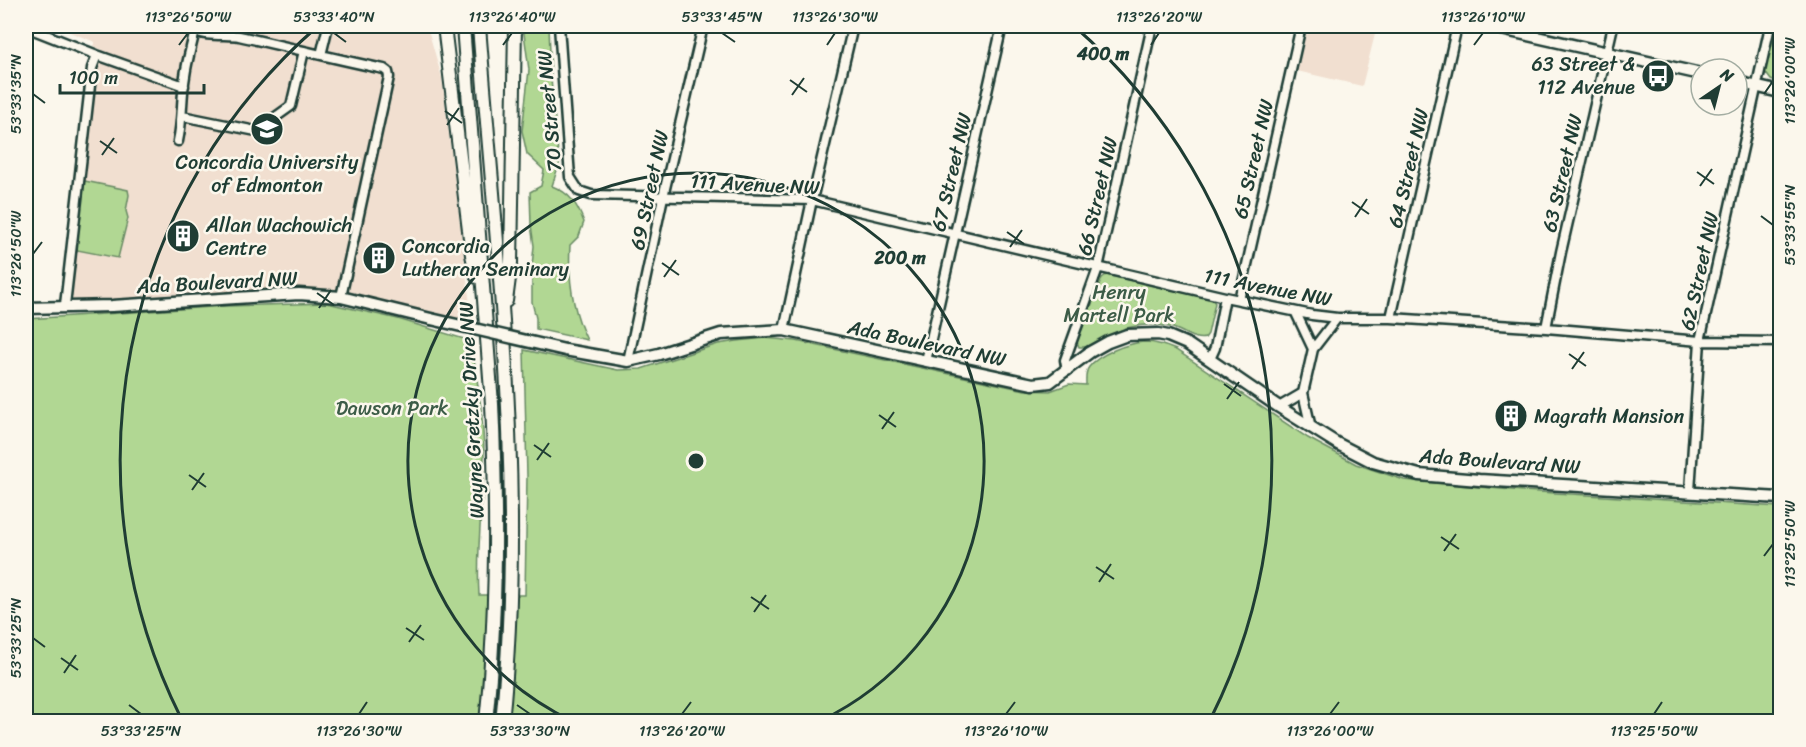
<svg xmlns="http://www.w3.org/2000/svg" width="1806" height="747" viewBox="0 0 1806 747" font-family="Sriracha,sans-serif">
<style>
.built{fill:#f1dfd0}
.green{fill:#b1d793;stroke:#688a64;stroke-width:1.5}
.lines{fill:none;stroke-linecap:round;stroke-linejoin:round}
.street-casing{stroke:#1f3d34;stroke-width:13}
.secondary-casing{stroke:#1f3d34;stroke-width:15}
.primary-casing{stroke:#1f3d34;stroke-width:16}
.street{stroke:#fbf7ec;stroke-width:8}
.secondary{stroke:#fbf7ec;stroke-width:10}
.primary{stroke:#fbf7ec;stroke-width:12}
.secondary-bridge-casing{stroke:#1f3d34;stroke-width:15;stroke-linecap:butt}
.secondary-bridge{stroke:#fbf7ec;stroke-width:10}
.ticks{fill:none;stroke:#1f3d34;stroke-width:2}
.ring{fill:none;stroke:#1f3d34;stroke-width:3}
.labels{text-anchor:middle;stroke-width:5;stroke-linejoin:round;paint-order:stroke}
.poi-label{font-size:20px;fill:#1f3d34;stroke:#fbf7ec;text-anchor:start}
.street-label{font-size:20px;fill:#1f3d34;stroke:#fbf7ec}
.park-label{font-size:20px;fill:#3c5c47;stroke:#fbf7ec}
.centre{fill:#1f3d34;stroke:#fbf7ec;stroke-width:3}
.ring-label{font-size:18px;text-anchor:middle;font-weight:bold;fill:#1f3d34;stroke:#fbf7ec;stroke-width:5;stroke-linejoin:round;paint-order:stroke}
.neatline{fill:none;stroke:#1f3d34;stroke-width:2}
.ticks-label{font-size:15px;text-anchor:middle;fill:#1f3d34}
</style>
<rect width="100%" height="100%" fill="#fbf7ec"/>
<filter id="ink" filterUnits="userSpaceOnUse"><feTurbulence type="fractalNoise" baseFrequency=".0167" numOctaves="2"/><feDisplacementMap in="SourceGraphic" scale="12" xChannelSelector="R" yChannelSelector="G"/><feConvolveMatrix kernelMatrix="1 2 1 2 8 2 1 2 1" color-interpolation-filters="sRGB"/></filter>
<g filter="url(#ink)">
<path class="built" d="M54,26H427L442,78L473,329L341,297L65,305L97,55L103,50L93,46L95,42Z
M1308,26H1377L1362,86L1297,71Z"/>
<path class="green" d="M523,26H549L551,79L559,164L552,186C570,193 577,204 584,222L579,236L570,245C568,278 572,310 587,340L536,329V318L532,302V266L534,246L531,225L530,192L541,186L544,170L527,154L522,131L529,70Z
M1775,26H1780V83L1771,80L1765,72Z
M80,180L128,190L129,195L126,211L128,218L118,258L72,249Z
M1106,275L1212,299L1215,303L1208,334L1205,338C1194,341 1182,330 1170,327C1136,319 1115,332 1086,347H1079L1077,342L1102,278Z
M327,303L398,319L471,341C477,379 484,418 484,457C483,503 476,549 479,595H525L527,476L524,350L618,370L641,369L718,344L737,341L765,338L796,341L1025,390L1050,391L1069,384L1086,385C1086,379 1085,372 1089,367C1099,354 1128,343 1144,342C1156,342 1166,346 1176,350L1308,438L1356,464L1404,480L1523,491L1780,507V721L26,722V319L227,306Z"/>
<g class="lines">
<defs>
<path id="street" d="M559,26L570,177L579,191L591,195L812,200L1225,297L1312,315L1337,318H1391L1546,328L1700,341L1780,342
M26,27L97,55L184,86
M195,30C203,37 227,34 239,36C288,47 336,59 384,69L388,72L389,77L341,297
M321,55L328,26
M182,116L256,131L291,106L304,51
M178,141C183,119 181,98 185,76C187,60 192,45 195,30
M1239,300L1301,26
M65,305L92,68L97,55
M1296,313L1313,349L1337,318
M1391,318L1457,26
M1546,328L1561,252L1613,26
M784,330L812,200L853,26
M1210,359L1215,348L1225,297
M628,361L663,197L703,26
M926,361L1002,26
M1067,371L1065,360L1098,268L1152,26
M1303,393L1313,349
M1279,407L1303,393L1311,428
M1690,491L1700,341L1770,26"/>
<path id="secondary" d="M1488,26L1701,74
M1737,82L1780,92
M26,308L112,306L299,294L341,297L431,319
M565,350L628,361L659,354L721,334L784,330L1033,384L1050,382L1090,352L1108,342L1127,335L1158,334L1168,336L1187,344L1279,407L1338,444L1373,462L1419,475L1479,480L1780,498"/>
<path id="primary" d="M444,26L472,255L477,277
M463,26L492,404C497,510 497,616 486,722
M479,26C497,257 526,489 502,722
M506,301L511,263L515,26"/>
</defs>
<use href="#street" class="street-casing"/>
<use href="#secondary" class="secondary-casing"/>
<use href="#primary" class="primary-casing"/>
<use href="#street" class="street"/>
<use href="#secondary" class="secondary"/>
<use href="#primary" class="primary"/>
<defs>
<path id="secondary-bridge" d="M431,319L565,350"/>
</defs>
<use href="#secondary-bridge" class="secondary-bridge-casing"/>
<use href="#secondary-bridge" class="secondary-bridge"/>
</g>
</g>
<path class="ticks" d="M334,33L346,42M722,33L735,42M179,45L188,33M503,45L512,33M827,45L835,33M1151,45L1159,33M1474,45L1483,33M790,80L807,92M33,94L45,103M1764,94L1773,81M792,95L804,78M445,111L462,123M447,125L459,108M100,141L117,153M102,155L114,138M1697,172L1714,184M1700,186L1712,169M1352,202L1369,214M1761,216L1773,225M1355,217L1367,199M1007,232L1024,244M1010,247L1022,230M33,254L42,242M662,263L679,275M664,277L676,260M317,293L334,305M319,308L331,290M1569,354L1586,366M1572,369L1584,352M1224,384L1241,396M1227,399L1239,382M879,415L896,427M882,429L894,412M534,445L551,457M537,460L549,443M189,475L206,487M192,490L204,473M1441,537L1459,549M1444,551L1456,534M1764,556L1773,544M1096,567L1114,579M1099,582L1111,564M751,597L769,609M754,612L766,595M406,628L424,640M33,638L45,647M409,642L421,625M61,658L78,670M64,673L76,655M129,705L141,714M517,705L530,714M359,714L367,702M682,714L691,702M1006,714L1015,702M1330,714L1339,702M1654,714L1662,702"/>
<g class="ring">
<path d="M572 721A288 288 0 1 1 820 721"/>
<path d="M181 718A576 576 0 0 1 318 26M1074 26A576 576 0 0 1 1211 718"/>
</g>
<defs>
<symbol id="bus-disc" viewBox="-11 -11 22 22"><circle r="9.5" fill="#1f3d34" stroke="#fbf7ec"/><path d="M-5-6H5V4H4V6H2V4H-2V6H-4V4H-5ZM-3.5-4V0h7V-4ZM-3.5 1.2v1.5H-2V1.2ZM2 1.2v1.5H3.5V1.2Z" fill="#fff"/></symbol>
<symbol id="university-disc" viewBox="-11 -11 22 22"><circle r="9.5" fill="#1f3d34" stroke="#fbf7ec"/><path d="M0-5L7-2L0 1L-7-2ZM-4 1L0 2.5L4 1V4Q0 6-4 4Z" fill="#fff"/></symbol>
<symbol id="building-disc" viewBox="-11 -11 22 22"><circle r="9.5" fill="#1f3d34" stroke="#fbf7ec"/><path d="M-4-6H4V6H1V3H-1V6H-4ZM-2.5-4.3h1.7v1.8h-1.7ZM.8-4.3h1.7v1.8H.8ZM-2.5-1h1.7V.8h-1.7ZM.8-1h1.7V.8H.8Z" fill="#fff"/></symbol>
</defs>
<g fill-rule="evenodd">
<use href="#bus-disc" x="1639" y="57" width="38" height="38"/>
<use href="#university-disc" x="248" y="110" width="38" height="38"/>
<use href="#building-disc" x="164" y="217" width="38" height="38"/>
<use href="#building-disc" x="360" y="239" width="38" height="38"/>
<use href="#building-disc" x="1492" y="397" width="38" height="38"/>
</g>
<g class="labels">
<g class="poi-label">
<text x="1635" y="71" text-anchor="end">63 Street &amp;<tspan x="1635" dy="23">112 Avenue</tspan></text>
<text x="267" y="169" text-anchor="middle">Concordia University<tspan x="267" dy="23">of Edmonton</tspan></text>
<text x="206" y="232">Allan Wachowich<tspan x="206" dy="23">Centre</tspan></text>
<text x="402" y="253">Concordia<tspan x="402" dy="23">Lutheran Seminary</tspan></text>
<text x="1534" y="423">Magrath Mansion</text>
</g>
<g class="street-label">
<text transform="translate(549 111) rotate(-95)" y="7">70 Street NW</text>
<text transform="translate(1253 159) rotate(-77)" y="7">65 Street NW</text>
<text transform="translate(1408 168) rotate(-77)" y="7">64 Street NW</text>
<text transform="translate(951 172) rotate(-77)" y="7">67 Street NW</text>
<text transform="translate(1562 173) rotate(-77)" y="7">63 Street NW</text>
<text transform="translate(755 184) rotate(3)" y="7">111 Avenue NW</text>
<text transform="translate(649 190) rotate(-78)" y="7">69 Street NW</text>
<text transform="translate(1097 196) rotate(-77)" y="7">66 Street NW</text>
<text transform="translate(1699 271) rotate(-78)" y="7">62 Street NW</text>
<text transform="translate(217 282) rotate(-3)" y="7">Ada Boulevard NW</text>
<text transform="translate(1268 287) rotate(11)" y="7">111 Avenue NW</text>
<text transform="translate(927 343) rotate(12)" y="7">Ada Boulevard NW</text>
<text transform="translate(471 410) rotate(-93)" y="7">Wayne Gretzky Drive NW</text>
<text transform="translate(1500 461) rotate(4)" y="7">Ada Boulevard NW</text>
</g>
<g class="park-label">
<text x="1119" y="299">Henry<tspan x="1119" dy="23">Martell Park</tspan></text>
<text x="392" y="415">Dawson Park</text>
</g>
</g>
<circle cx="696" cy="461" r="9" class="centre"/>
<g class="ring-label">
<text x="1103" y="60">400 m</text>
<text x="900" y="264">200 m</text>
</g>
<rect width="1806" height="747" fill="none" stroke="#fbf7ec" stroke-width="66"/>
<g transform="translate(1719 87) rotate(35)"><circle r="28" fill="#fbf7ec" stroke="#a3ada2" stroke-width="1.5"/>
<path d="M0-4.5L10 22L0 15L-10 22Z" fill="#1f3d34"/>
<text y="-9" font-size="16" font-weight="bold" text-anchor="middle" fill="#1f3d34">N</text>
</g>
<path d="M60 84v9h144v-9" fill="none" stroke="#1f3d34" stroke-width="3"/>
<text x="69" y="84" font-size="18" fill="#1f3d34" stroke="#fbf7ec" stroke-width="4.5" paint-order="stroke">100 m</text>
<rect x="33" y="33" width="1740" height="681" class="neatline"/>
<g class="ticks-label">
<text x="188" y="22">113°26'50"W</text>
<text x="334" y="22">53°33'40"N</text>
<text x="512" y="22">113°26'40"W</text>
<text x="722" y="22">53°33'45"N</text>
<text x="835" y="22">113°26'30"W</text>
<text x="1159" y="22">113°26'20"W</text>
<text x="1483" y="22">113°26'10"W</text>
<text transform="translate(1790 81) rotate(-90)" y="5">113°26'00"W</text>
<text transform="translate(16 94) rotate(-90)" y="5">53°33'35"N</text>
<text transform="translate(1790 225) rotate(-90)" y="5">53°33'55"N</text>
<text transform="translate(16 254) rotate(-90)" y="5">113°26'50"W</text>
<text transform="translate(1790 544) rotate(-90)" y="5">113°25'50"W</text>
<text transform="translate(16 638) rotate(-90)" y="5">53°33'25"N</text>
<text x="141" y="736">53°33'25"N</text>
<text x="359" y="736">113°26'30"W</text>
<text x="530" y="736">53°33'30"N</text>
<text x="682" y="736">113°26'20"W</text>
<text x="1006" y="736">113°26'10"W</text>
<text x="1330" y="736">113°26'00"W</text>
<text x="1654" y="736">113°25'50"W</text>
</g>
</svg>
